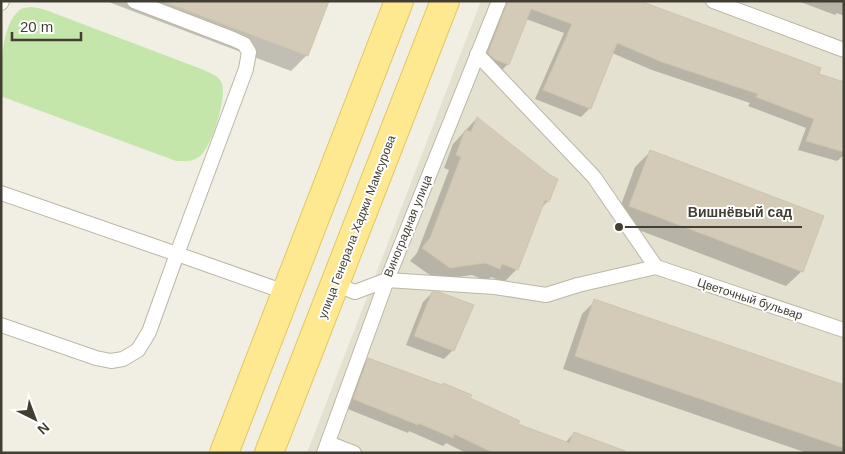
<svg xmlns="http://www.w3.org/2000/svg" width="845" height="454" viewBox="0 0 845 454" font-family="Helvetica,sans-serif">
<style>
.residential{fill:#e5e1d1}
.green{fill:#c5e6ab}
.shadow{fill:#0003}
.building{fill:#d3cbb8;stroke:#cdc4ac}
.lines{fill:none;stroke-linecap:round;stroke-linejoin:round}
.service-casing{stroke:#bcb7a6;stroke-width:16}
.primary-casing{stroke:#e2c860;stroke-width:30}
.service{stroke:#fff;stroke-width:14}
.primary{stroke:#fee990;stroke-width:28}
.labels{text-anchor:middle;stroke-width:4;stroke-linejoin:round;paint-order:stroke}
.street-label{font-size:12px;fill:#433e33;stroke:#fff}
.leader{fill:none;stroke:#433e33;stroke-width:2}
.callout-dot{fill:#433e33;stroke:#fff;stroke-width:2}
.callout-label{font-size:14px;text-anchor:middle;font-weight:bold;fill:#433e33;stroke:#fff;stroke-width:4;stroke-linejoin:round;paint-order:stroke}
</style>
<rect width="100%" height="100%" fill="#f1eee3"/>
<path class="residential" d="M481,1H844V453H307Z"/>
<path class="green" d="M32,7L43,9L204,70C211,74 219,75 222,84C227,98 211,149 199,157C192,162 184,161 176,161L3,97L1,95C1,70 0,24 21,9C23,8 29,7 32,7Z"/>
<path class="shadow" d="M106,1H327L307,55L291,71Z
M499,1H636L817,75L844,84V155L837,161L798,150L806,128L748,106L750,103L652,70L612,53L590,108L581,117L535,99L564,33L526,19L508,64L499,73L479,62Z
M798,1H844V16L837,13L835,15Z
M477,118L549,177L548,201L540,209L517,269L504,282L491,277L487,281L472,275L437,280L410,261L417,253L449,170L444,168L453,144Z
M651,151L802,271L786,286L615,221L635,167Z
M432,293L453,350L444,359L406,345L423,302Z
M595,301L844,385V453H807L563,369L582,314Z
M368,360L469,399L517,424L565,443L574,433L624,453H466L446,443L443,446L409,431L408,433L345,408L359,369Z"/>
<path class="building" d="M167,1H329L308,56L167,3Z
M508,1H640L821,68L819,74L844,82V152L806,141L814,119L756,97L758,94L662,62L617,43L591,109L543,90L572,24L531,9L509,65L494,59L488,53Z
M477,117L550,175L558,179L549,202L545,200L518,270L502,264L500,269L485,263L450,268L422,248L430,238L461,157L456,155L465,130L471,132Z
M650,150L824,216L803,272L629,206Z
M432,292H439L474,305L454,351L414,336Z
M594,299L844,385V448L575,356Z
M368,358L442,385L443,383L472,395L470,398L520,421L518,424L569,443L574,432L625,451V453H494L454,434L453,438L418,423V425L353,399Z"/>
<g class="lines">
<defs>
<path id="service" d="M134,1L233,39L244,44L249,52L246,69L177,254L285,292
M713,1L844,50
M1,3L2,1
M477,54L594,177L656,267
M1,193L177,254L149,332L138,350L123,359L111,361L96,358L1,325
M656,267L844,330
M335,284L355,292L387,280L495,287L546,295L578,285L656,267
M328,443L354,453
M324,453L387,280L499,1"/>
<path id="primary" d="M224,453L399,1
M269,453L445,1"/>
</defs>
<use href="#service" class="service-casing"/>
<use href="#primary" class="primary-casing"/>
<use href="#service" class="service"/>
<use href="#primary" class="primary"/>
</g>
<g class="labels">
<g class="street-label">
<text transform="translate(408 226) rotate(-68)" y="4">Виноградная улица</text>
<text transform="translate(357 227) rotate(-69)" y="4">улица Генерала Хаджи Мамсурова</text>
<text transform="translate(750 299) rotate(18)" y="4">Цветочный бульвар</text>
</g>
</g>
<path class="leader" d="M619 227L678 227H802"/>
<circle class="callout-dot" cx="619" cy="227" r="5"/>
<g class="callout-label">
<text x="740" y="217">Вишнёвый сад</text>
</g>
<rect width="845" height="454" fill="none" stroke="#433e33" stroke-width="5"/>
<g transform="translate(35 419) rotate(138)" stroke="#ffffff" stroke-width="4" paint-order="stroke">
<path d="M0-4L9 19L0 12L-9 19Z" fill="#433e33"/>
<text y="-8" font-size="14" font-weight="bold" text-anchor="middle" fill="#433e33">N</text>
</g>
<path d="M12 32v8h69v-8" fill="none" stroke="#433e33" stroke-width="2.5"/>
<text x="20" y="32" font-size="15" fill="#433e33" stroke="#ffffff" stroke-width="4" paint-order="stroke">20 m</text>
</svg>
